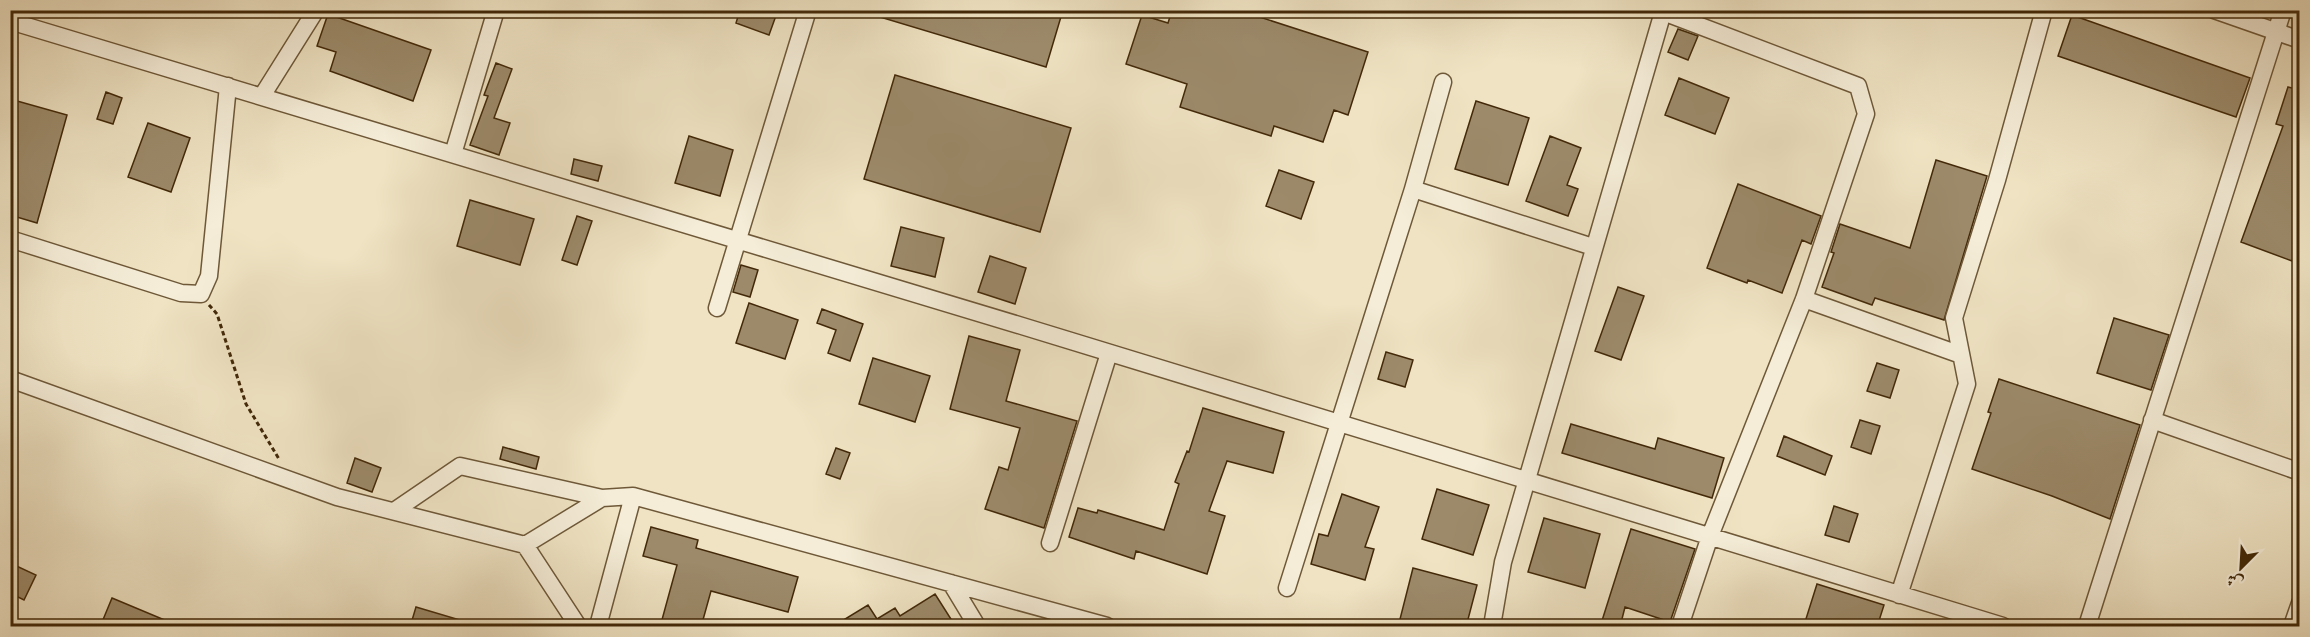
<svg xmlns="http://www.w3.org/2000/svg" width="2310" height="637" viewBox="0 0 2310 637" font-family="'Libre Caslon Text',Amiri,serif">
<style>
.building{fill:#9c8a6a;stroke:#432909;stroke-width:1.5}
.lines{fill:none;stroke-linecap:round;stroke-linejoin:round}
.minor-casing{stroke:#6e5838;stroke-width:19}
.path{stroke:#432909;stroke-width:3;stroke-dasharray:4.5 3;stroke-linecap:butt}
.minor{stroke:#f5edd8;stroke-width:16}
</style>
<rect width="100%" height="100%" fill="#efe3c3"/>
<filter id="stains"><feTurbulence type="fractalNoise" baseFrequency=".00333" numOctaves="4"/><feColorMatrix values="0 0 0 0 .2 0 0 0 0 .09 0 0 0 0 .02 0 0 0 .5 -.17"/></filter>
<radialGradient id="worn" r=".72"><stop offset=".6" stop-color="#630" stop-opacity="0"/><stop offset="1" stop-color="#630" stop-opacity=".3"/></radialGradient>
<path class="building" d="M740,10H778L769,35L736,23Z
M871,10H1063L1046,67L870,14Z
M1172,10H1238L1368,52L1348,115L1334,110L1323,142L1274,126L1271,136L1180,107L1187,84L1126,64L1142,15L1168,23Z
M328,14L431,50L413,101L330,71L336,52L317,46Z
M2072,15L2250,78L2236,117L2058,56Z
M1678,29L1698,36L1688,60L1668,52Z
M496,63L512,69L494,118L510,123L499,155L470,145L488,96L484,95Z
M895,75L1071,128L1040,232L864,179Z
M1679,78L1729,98L1715,134L1665,115Z
M2288,87L2300,90V241L2292,261L2241,242L2283,126L2276,124Z
M106,92L122,98L113,124L97,119Z
M10,99L67,115L37,223L10,215Z
M1476,101L1529,118L1508,185L1455,169Z
M148,123L190,138L171,192L128,177Z
M689,136L733,150L720,196L675,183Z
M1550,136L1581,148L1567,185L1578,189L1568,216L1526,201Z
M574,159L602,166L598,181L571,174Z
M1936,160L1987,176L1944,320L1875,298L1872,305L1822,287L1834,253L1831,252L1840,224L1910,248Z
M1279,170L1314,182L1301,219L1266,206Z
M1738,184L1821,216L1811,244L1802,240L1782,293L1748,280L1747,283L1707,268Z
M470,200L534,219L520,265L457,246Z
M577,216L592,221L577,265L562,260Z
M901,227L944,238L935,277L891,266Z
M990,256L1026,268L1015,304L978,292Z
M741,265L758,270L750,297L733,292Z
M1618,287L1644,296L1621,360L1595,351Z
M749,303L798,320L785,359L736,343Z
M822,309L863,324L850,361L828,353L836,330L817,323Z
M2114,318L2169,335L2151,390L2097,373Z
M969,336L1020,350L1006,401L1077,421L1044,528L985,509L999,467L1008,470L1020,428L950,409Z
M1386,352L1413,360L1405,387L1378,379Z
M873,358L930,376L915,422L859,404Z
M1877,363L1899,370L1890,398L1867,391Z
M1999,379L2140,425L2110,519L2052,496L1972,469L1991,413L1988,412Z
M1203,408L1284,432L1273,473L1227,461L1209,511L1225,516L1207,574L1136,551L1134,559L1069,537L1078,508L1097,513L1098,510L1164,530L1179,484L1175,482L1187,451L1189,452Z
M1860,420L1880,426L1871,454L1851,447Z
M1571,424L1655,449L1658,438L1724,458L1712,498L1562,453Z
M1784,436L1832,456L1825,475L1777,456Z
M503,447L539,457L536,469L500,459Z
M836,448L850,453L840,479L826,474Z
M355,458L381,468L372,492L347,483Z
M1437,489L1489,505L1473,555L1422,539Z
M1342,494L1379,507L1365,547L1374,549L1365,580L1311,564L1319,534L1328,536Z
M1834,506L1858,514L1849,542L1825,535Z
M1544,518L1600,534L1585,588L1528,572Z
M651,527L698,540L696,548L798,577L788,612L711,591L701,627H660L677,565L643,556Z
M1631,529L1695,549L1670,622L1625,607L1620,627H1600Z
M10,563L36,575L24,600L10,593Z
M1413,568L1477,585L1466,627H1398Z
M1817,584L1884,605L1877,627H1821L1805,622Z
M935,594L956,627H832L868,605L877,619L895,608L900,616Z
M112,598L179,626V627H100Z
M416,607L470,623V627H410Z"/>
<g class="lines">
<defs>
<path id="minor" d="M1658,10L1858,86L1866,114L1804,299L1710,536L1680,626
M2214,10L2300,40
M10,21L1022,326L2003,626
M262,96L316,10
M453,154L496,10
M1413,189L1593,247
M10,239L181,293L201,294L209,276L228,86
M1804,299L1961,355
M717,308L808,10
M10,379L337,497L525,545L578,626
M2152,420L2300,472
M394,511L460,466L602,498
M1050,543L1109,353
M525,545L602,498L633,496L1107,626
M951,583L977,626
M1287,588L1413,189L1443,82
M1899,595L1967,384L1954,318L1997,180L2044,10
M598,626L633,496
M1492,626L1503,562L1663,12
M2087,626L2283,10
M2292,626L2300,603"/>
</defs>
<use href="#minor" class="minor-casing"/>
<path class="path" d="M209,305L217,314L246,404L279,459"/>
<use href="#minor" class="minor"/>
</g>
<rect width="2310" height="637" fill="none" stroke="#efe3c3" stroke-width="36"/>
<rect x="12" y="12" width="2286" height="613" fill="none" stroke="#432909" stroke-width="3"/>
<rect x="18" y="18" width="2274" height="601" fill="none" stroke="#432909" stroke-width="1.5"/>
<g transform="translate(2241 568) rotate(204)" stroke="#f5edd8" stroke-width="4.5" paint-order="stroke">
<path d="M0-4.5L10 22L0 15L-10 22Z" fill="#432909"/>
<text y="-9" font-size="16" font-weight="bold" text-anchor="middle" fill="#432909">ش</text>
</g>
<rect width="100%" height="100%" filter="url(#stains)"/>
<rect width="100%" height="100%" fill="url(#worn)"/>
</svg>
